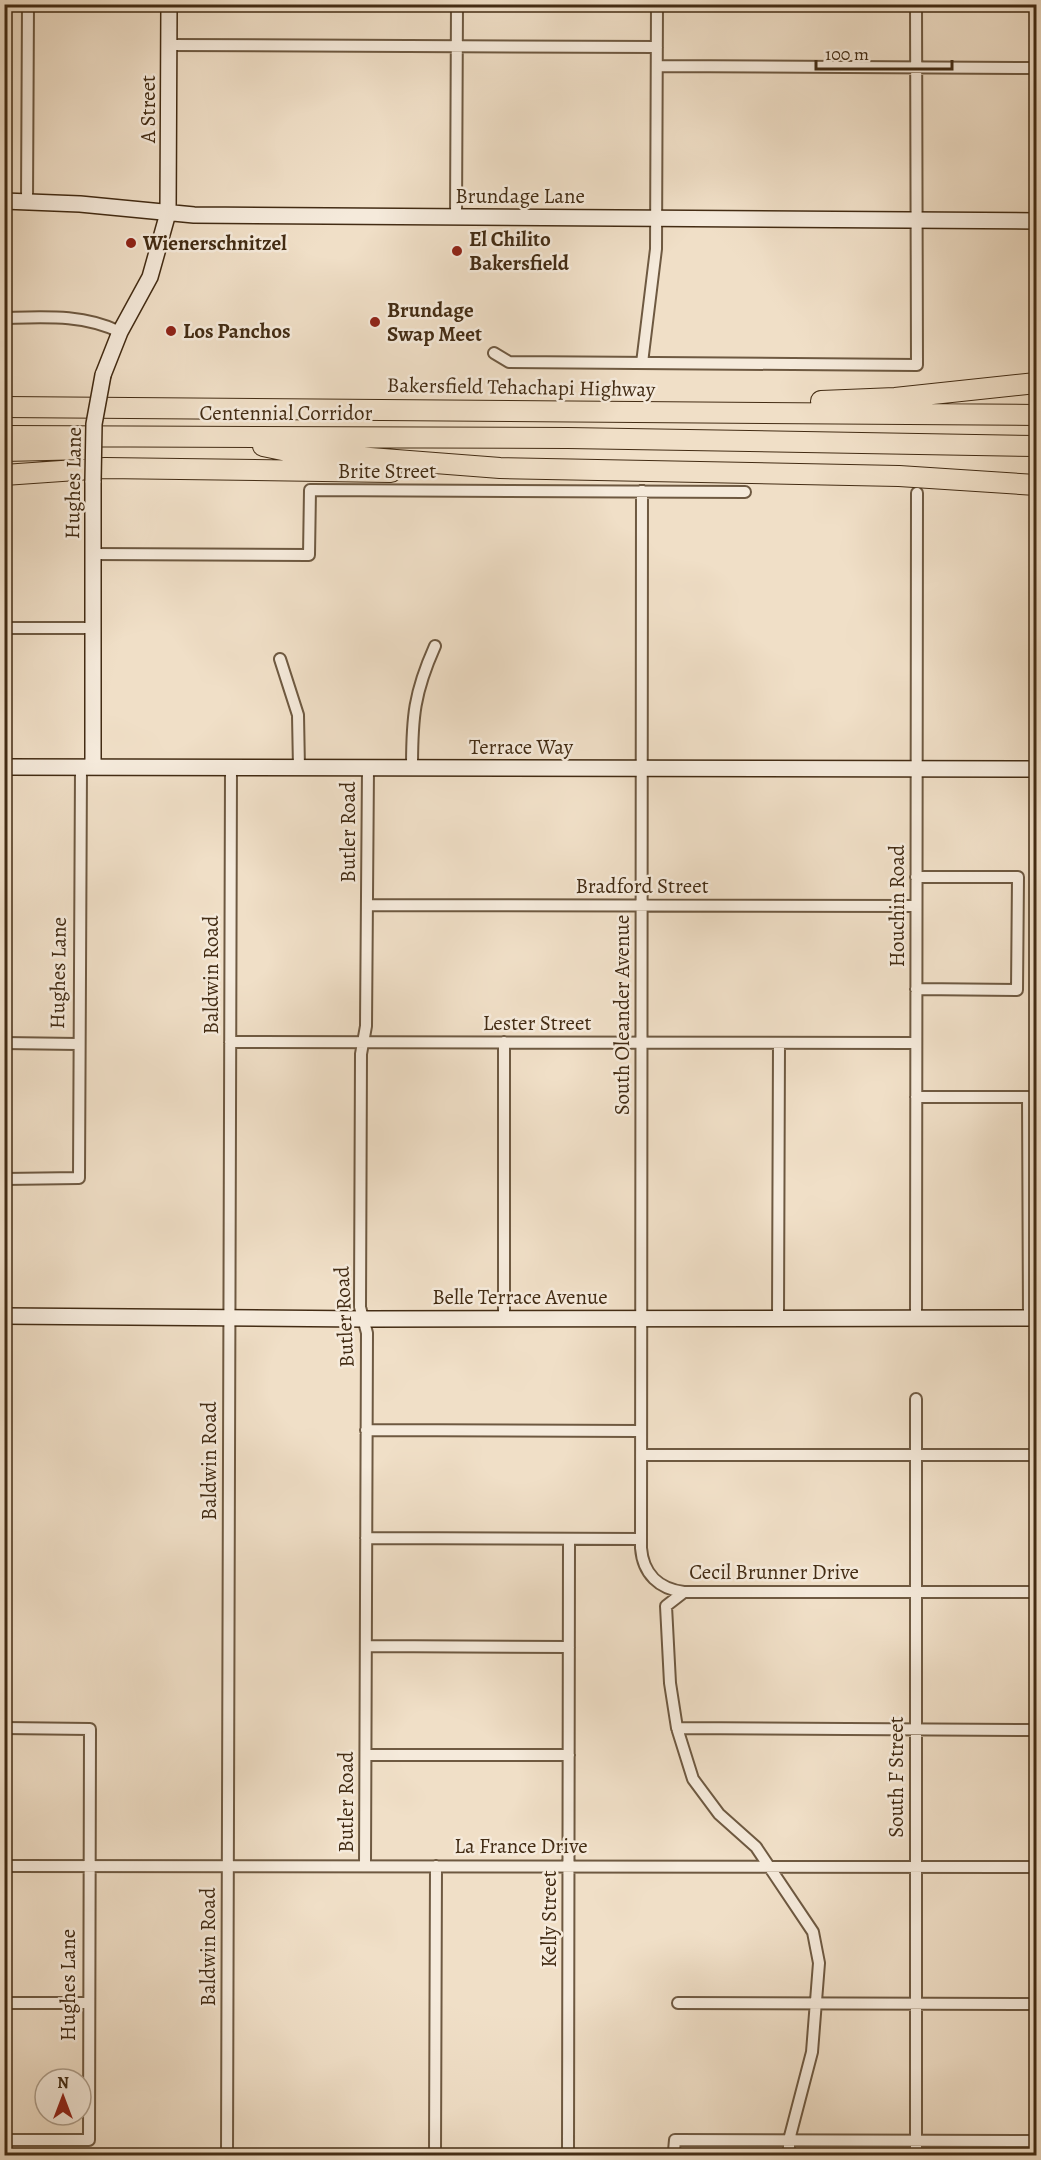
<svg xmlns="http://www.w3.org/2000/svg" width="1041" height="2160" viewBox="0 0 1041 2160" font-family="Alegreya,serif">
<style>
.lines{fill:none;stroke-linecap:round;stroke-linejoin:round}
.street-casing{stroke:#6e5941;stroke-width:14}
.secondary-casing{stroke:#432c14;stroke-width:18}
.highway-casing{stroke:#432c14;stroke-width:22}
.street{stroke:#f5eadb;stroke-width:10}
.secondary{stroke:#f5eadb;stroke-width:15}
.highway{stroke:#f0dfc7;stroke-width:20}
.secondary-bridge-casing{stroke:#432c14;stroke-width:18;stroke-linecap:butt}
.secondary-bridge{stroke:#f5eadb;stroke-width:15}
.poi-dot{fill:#8f2418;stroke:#f5eadb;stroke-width:2}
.labels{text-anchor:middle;stroke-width:5;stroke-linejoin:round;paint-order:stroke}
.street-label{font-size:21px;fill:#432c14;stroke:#f5eadb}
.poi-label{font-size:21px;font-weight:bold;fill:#432c14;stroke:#f5eadb;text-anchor:start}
</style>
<rect width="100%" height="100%" fill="#f0dfc7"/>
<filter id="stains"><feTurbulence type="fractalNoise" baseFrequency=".00333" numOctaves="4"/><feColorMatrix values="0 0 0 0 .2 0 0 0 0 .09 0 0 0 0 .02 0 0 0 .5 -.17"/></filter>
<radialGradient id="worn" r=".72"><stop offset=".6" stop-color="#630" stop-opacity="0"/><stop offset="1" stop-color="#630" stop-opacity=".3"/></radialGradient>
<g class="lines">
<defs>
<path id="street" d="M169,45L657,47
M657,66L1036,68
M27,201L28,4
M456,217L457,4
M4,318C45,317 83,314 120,332
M494,353L509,362L917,365L916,4
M642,363L656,249L657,4
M642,491L641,1548C643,1574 659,1589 684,1592H1036
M93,554L309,555L310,490L745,492
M4,628H93
M280,659L298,715L299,768
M412,768C412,717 414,693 435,646
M367,905L916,906
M916,989L1017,990L1018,877H916
M230,1042L916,1043
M4,1043L78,1044
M916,1097H1028L1029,1318
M4,1179L79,1178L81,767
M504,1317V1042
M778,1318L779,1043
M916,1318L917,493
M366,1430L641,1431
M641,1455H1036
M366,1538L641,1539
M684,1592L666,1606L670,1683L677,1728L693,1779L719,1814L756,1847L813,1932L819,1963L812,2052L789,2140V2156
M366,1646L569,1647
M4,1728L90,1729L89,2140H4
M677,1728L1036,1730
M366,1755H569
M4,1866L1036,1867
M365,1866L367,1333L360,1307L361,1054L366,1026L368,768
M4,2003H88
M678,2003L1036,2004
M674,2151L675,2140L1036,2141
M227,2156L231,767
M435,2156L436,1866
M568,2156L569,1539
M916,2156V1399"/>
<path id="secondary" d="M4,201L80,204L194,215L1036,221
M103,375L120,332L150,277L168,213L169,4
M4,767L1036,769
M93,767V481
M4,1316L365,1319L1036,1318"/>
<path id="highway" d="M821,401L895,398L1036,383
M4,407L1036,415
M4,436L568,438L1036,446
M263,446L292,452L500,468L899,476L1036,485
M4,451L89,449
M4,475L105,468L391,472"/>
</defs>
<use href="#street" class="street-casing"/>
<use href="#secondary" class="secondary-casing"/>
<use href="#highway" class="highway-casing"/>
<use href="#street" class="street"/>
<use href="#secondary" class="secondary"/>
<use href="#highway" class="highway"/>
<defs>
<path id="secondary-bridge" d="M93,481L94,424L103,375"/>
</defs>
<use href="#secondary-bridge" class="secondary-bridge-casing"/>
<use href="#secondary-bridge" class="secondary-bridge"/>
</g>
<g class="poi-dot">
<circle cx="131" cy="243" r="6"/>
<circle cx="457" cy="251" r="6"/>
<circle cx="375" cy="322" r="6"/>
<circle cx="171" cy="331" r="6"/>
</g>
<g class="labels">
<g class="street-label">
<text transform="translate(148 109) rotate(-90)" y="7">A Street</text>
<text x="520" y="203">Brundage Lane</text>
<text transform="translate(521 387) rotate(1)" y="7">Bakersfield Tehachapi Highway</text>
<text x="286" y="420">Centennial Corridor</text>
<text x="387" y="478">Brite Street</text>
<text transform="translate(73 483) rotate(-89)" y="7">Hughes Lane</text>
<text x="521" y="754">Terrace Way</text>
<text transform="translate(348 832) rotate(-90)" y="7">Butler Road</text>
<text x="642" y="893">Bradford Street</text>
<text transform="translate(897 906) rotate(-90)" y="7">Houchin Road</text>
<text transform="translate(58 973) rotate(-89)" y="7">Hughes Lane</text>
<text transform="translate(211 975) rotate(-90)" y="7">Baldwin Road</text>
<text transform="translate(622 1015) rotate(-90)" y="7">South Oleander Avenue</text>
<text x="537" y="1030">Lester Street</text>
<text x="520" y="1304">Belle Terrace Avenue</text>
<text transform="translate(344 1317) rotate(-93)" y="7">Butler Road</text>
<text transform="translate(209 1461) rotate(-90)" y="7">Baldwin Road</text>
<text x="774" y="1579">Cecil Brunner Drive</text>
<text transform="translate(896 1777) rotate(-90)" y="7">South F Street</text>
<text transform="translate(346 1802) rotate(-90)" y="7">Butler Road</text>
<text x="521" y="1853">La France Drive</text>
<text transform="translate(549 1919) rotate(-90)" y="7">Kelly Street</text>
<text transform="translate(208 1947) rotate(-90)" y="7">Baldwin Road</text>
<text transform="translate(68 1985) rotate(-90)" y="7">Hughes Lane</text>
</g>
<g class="poi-label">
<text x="469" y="246">El Chilito<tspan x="469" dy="24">Bakersfield</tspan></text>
<text x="143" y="250">Wienerschnitzel</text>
<text x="387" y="317">Brundage<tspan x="387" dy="24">Swap Meet</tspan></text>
<text x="183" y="338">Los Panchos</text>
</g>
</g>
<rect width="1041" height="2160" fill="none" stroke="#f0dfc7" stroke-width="24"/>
<rect x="6" y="6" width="1029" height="2148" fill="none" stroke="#432c14" stroke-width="3"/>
<rect x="12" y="12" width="1017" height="2136" fill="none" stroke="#432c14" stroke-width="1.5"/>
<g transform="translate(63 2097)"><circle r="28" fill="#f5eadb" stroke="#ae9e8b" stroke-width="1.5"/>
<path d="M0-4.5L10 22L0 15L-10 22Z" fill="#8f2418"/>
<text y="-9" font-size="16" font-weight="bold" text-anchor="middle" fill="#432c14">N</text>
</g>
<path d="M816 60v9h136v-9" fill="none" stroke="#432c14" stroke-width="3"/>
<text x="825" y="60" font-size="18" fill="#432c14" stroke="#f5eadb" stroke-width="4.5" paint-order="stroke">100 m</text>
<rect width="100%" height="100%" filter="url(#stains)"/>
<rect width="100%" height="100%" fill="url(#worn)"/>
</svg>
